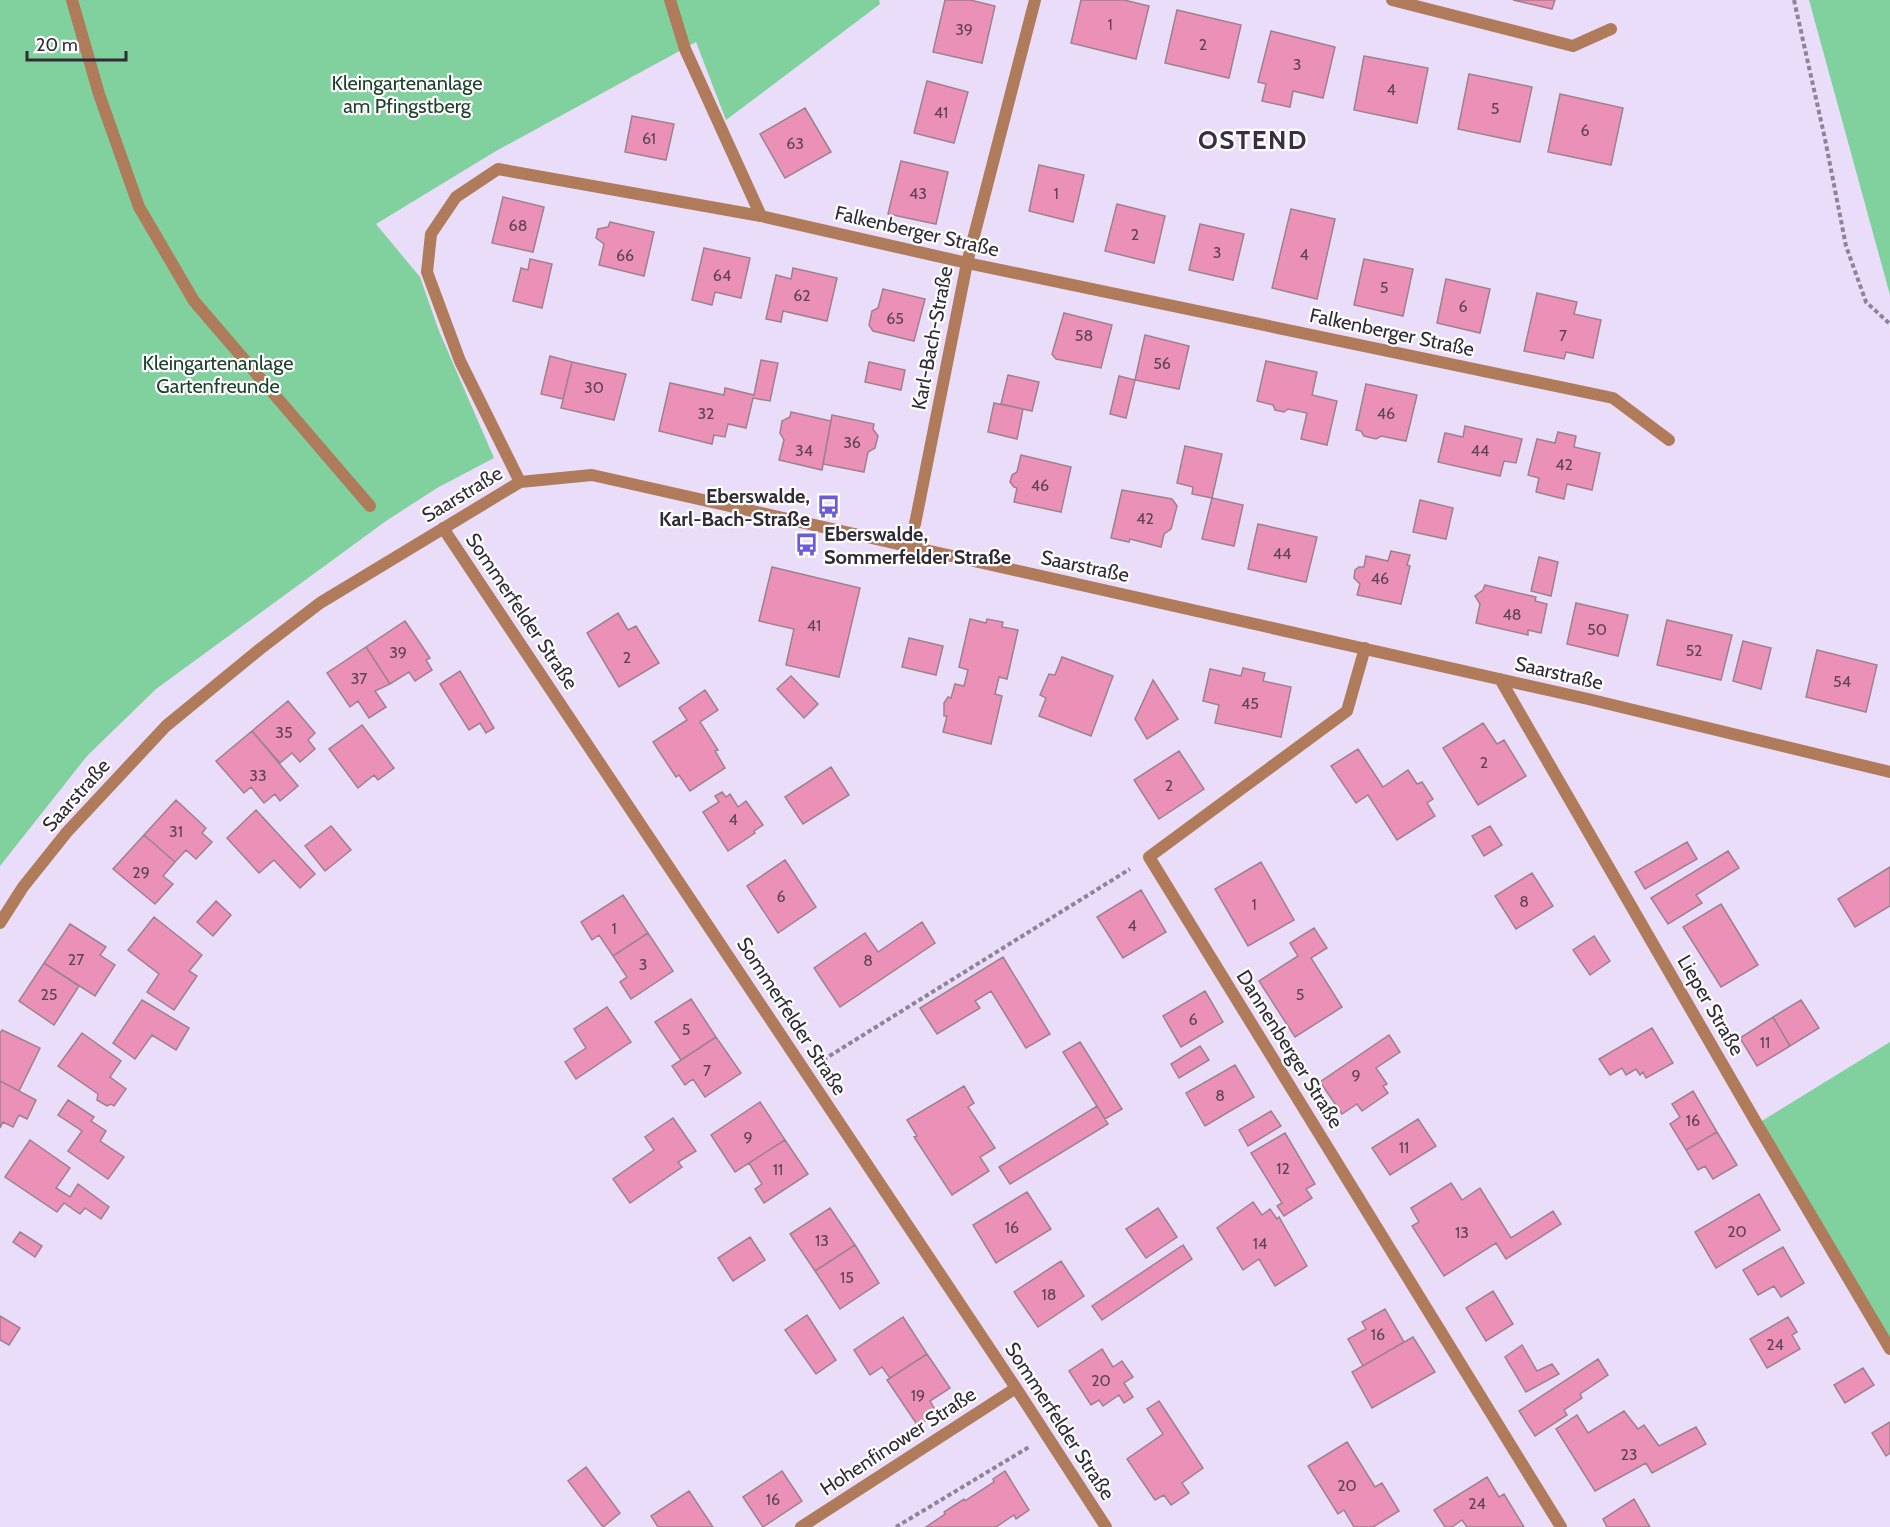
<svg xmlns="http://www.w3.org/2000/svg" width="1890" height="1527" viewBox="0 0 1890 1527" font-family="Cabin,sans-serif">
<style>
.green{fill:#80d19d}
.building{fill:#eb91b8;stroke:#9e818c;stroke-width:1.5}
.lines{fill:none;stroke-linecap:round;stroke-linejoin:round}
.path{stroke:#8d8498;stroke-width:4;stroke-dasharray:4.5 3;stroke-linecap:butt}
.lane{stroke:#b07b5a;stroke-width:12}
.street{stroke:#b07b5a;stroke-width:12}
.labels{text-anchor:middle;stroke-width:4.5;stroke-linejoin:round;paint-order:stroke}
.number-label{font-size:16px;fill:#5f4456}
.park-label{font-size:20px;fill:#1d422b;stroke:#fff}
.street-label{font-size:20px;fill:#302b36;stroke:#fff}
.poi-label{font-size:20px;font-weight:bold;fill:#302b36;stroke:#fff;text-anchor:end}
.district-label{font-size:26px;font-weight:bold;letter-spacing:1.5px;fill:#392f44;stroke:#fff}
</style>
<rect width="100%" height="100%" fill="#e9ddf9"/>
<path class="green" d="M0,0H879L880,4L726,120L696,42L496,151L376,224L420,277L439,331L494,458L437,488L386,521L156,689L87,756L0,866Z
M1809,0H1890V295Z
M1890,1042V1346L1757,1124Z"/>
<path class="building" d="M945,0H970L995,6L982,63L933,52Z
M1081,0H1124L1149,6L1136,59L1071,43Z
M1513,0H1555L1552,9Z
M1177,10L1241,25L1229,78L1165,63Z
M1271,31L1335,47L1323,98L1293,91L1290,107L1262,101L1266,84L1258,82Z
M1364,56L1428,68L1417,123L1354,110Z
M1469,74L1532,87L1520,142L1458,129Z
M927,81L968,92L954,143L914,133Z
M1560,94L1623,108L1611,165L1548,152Z
M805,108L831,152L785,178L760,134Z
M632,116L674,124L666,160L625,152Z
M901,161L948,172L936,224L888,214Z
M1039,165L1084,175L1073,222L1029,211Z
M503,197L544,207L533,252L492,243Z
M1117,204L1165,216L1154,263L1105,251Z
M1291,209L1335,219L1317,299L1272,288Z
M610,222L654,232L644,276L599,265L604,244L596,238L598,229L608,227Z
M1200,224L1244,234L1233,280L1189,270Z
M704,248L750,258L741,298L715,292L712,305L692,300Z
M530,259L552,264L542,308L513,301L521,268L528,270Z
M1364,259L1413,269L1403,316L1354,305Z
M793,268L837,278L827,321L783,311L781,322L766,319L776,275L791,279Z
M1446,279L1490,289L1480,333L1437,323Z
M883,289L925,299L914,341L873,331L869,325L872,311L878,308Z
M1537,293L1577,302L1574,314L1601,320L1593,358L1566,352L1564,359L1524,351Z
M1064,313L1112,325L1101,368L1056,359L1052,354Z
M1145,335L1189,346L1179,389L1135,380Z
M550,356L572,362L563,399L541,394Z
M761,360L778,363L770,401L753,398L746,428L728,424L725,437L714,435L712,444L659,431L670,383L724,395L725,388L754,395Z
M1266,361L1317,372L1312,395L1337,401L1327,445L1301,439L1307,413L1288,409L1284,412L1275,410L1273,405L1257,401Z
M572,362L626,374L614,420L561,408Z
M869,362L905,370L901,390L865,382Z
M1008,375L1039,382L1032,411L1001,404Z
M1119,376L1135,380L1126,418L1110,414Z
M1366,384L1417,395L1406,441L1381,436L1376,439L1364,436L1361,431L1356,430Z
M994,403L1023,409L1017,439L988,432Z
M791,412L831,421L822,470L779,460L784,440L780,433L782,421L790,417Z
M832,415L874,424L873,429L878,436L875,448L868,452L864,472L823,464Z
M1465,426L1522,439L1516,463L1504,461L1500,476L1438,462L1445,433L1463,437Z
M1558,432L1576,436L1574,447L1600,453L1592,490L1567,484L1564,499L1536,492L1539,478L1528,475L1537,439L1555,443Z
M1185,446L1222,454L1212,498L1192,494L1193,487L1177,483Z
M1021,455L1071,467L1061,512L1014,502L1017,488L1014,487L1010,482L1012,475L1017,472Z
M1122,490L1172,499L1177,506L1171,529L1164,534L1161,547L1130,539L1129,542L1111,538Z
M1212,498L1243,505L1234,546L1202,539Z
M1420,500L1453,508L1446,539L1413,532Z
M1258,524L1317,537L1306,582L1248,569Z
M1391,551L1410,555L1407,565L1410,566L1401,604L1357,595L1360,584L1354,578L1355,570L1359,567H1364L1366,556L1388,561Z
M1539,557L1558,562L1551,596L1531,591Z
M772,567L860,588L839,677L786,665L794,629L759,621Z
M1485,585L1536,597L1535,601L1547,604L1541,633L1528,630V635L1476,623L1480,604L1475,596L1483,590Z
M1576,603L1628,615L1618,656L1567,644Z
M618,613L628,630L636,626L659,663L619,687L587,633Z
M970,619L986,623L987,619L1003,622L1002,627L1018,630L1007,679L999,677L995,694L1002,696L991,744L943,732L947,716H944V703L948,697L951,698L955,684L964,686L968,670L959,667Z
M1667,620L1732,635L1721,680L1657,665Z
M405,621L430,658L426,660L432,670L415,681L409,672L390,684L366,647Z
M909,638L943,646L936,675L902,667Z
M1743,641L1771,648L1761,689L1733,681Z
M366,647L390,684L375,691L386,707L369,718L358,701L350,707L327,673Z
M1817,650L1877,665L1866,712L1806,697Z
M1062,657L1113,676L1091,736L1039,716L1046,698L1040,695L1049,674L1055,675Z
M1243,668L1265,673L1263,681L1291,687L1281,737L1215,723L1219,705L1203,701L1210,669L1241,676Z
M460,671L494,728L486,733L480,723L469,730L440,684Z
M791,676L818,704L804,718L777,689Z
M1153,680L1178,719L1147,739L1135,719Z
M705,690L718,710L700,722L718,750L715,751L725,768L690,791L679,775L676,777L653,742L687,720L679,708Z
M288,701L315,733L308,740L315,749L300,762L292,753L280,763L252,731Z
M1483,723L1497,744L1504,740L1526,776L1478,805L1443,748Z
M362,725L394,768L378,780L374,775L358,788L329,749Z
M252,731L298,786L280,801L275,794L264,803L251,787L244,793L216,761Z
M1358,749L1383,787L1408,770L1417,784L1422,782L1433,799L1427,803L1435,816L1397,840L1368,795L1356,803L1331,766Z
M1179,751L1204,789L1159,819L1134,780Z
M831,767L849,795L803,824L785,797Z
M722,792L726,797L730,794L738,807L746,801L763,825L754,831L755,833L728,851L703,812L719,802L715,796Z
M176,800L206,828L202,833L212,842L196,859L186,850L175,862L144,835Z
M256,810L315,874L300,888L274,860L259,873L227,838Z
M331,826L351,850L325,871L305,846Z
M1490,826L1502,845L1484,856L1472,836Z
M144,835L175,862L163,876L173,884L155,904L113,869Z
M1687,842L1697,859L1645,889L1635,872Z
M1728,851L1739,868L1696,895L1702,903L1668,924L1651,898Z
M785,860L816,907L778,933L747,886Z
M1261,862L1294,920L1248,946L1215,889Z
M1890,867V906L1855,927L1838,899Z
M1532,873L1553,906L1516,929L1495,896Z
M1141,890L1166,932L1123,958L1097,917Z
M623,895L648,933L613,956L599,935L592,940L581,922Z
M216,901L231,915L213,936L197,922Z
M1721,904L1758,965L1721,987L1683,927Z
M154,917L202,955L189,971L197,976L174,1010L147,992L159,974L128,950Z
M922,922L935,943L840,1007L814,968L865,933L878,952Z
M70,924L106,947L100,955L115,965L95,996L44,963Z
M1314,928L1327,948L1311,958L1342,1007L1295,1037L1259,981L1298,956L1290,943Z
M648,933L673,971L631,999L620,982L627,977L613,956Z
M1594,936L1610,961L1590,975L1573,950Z
M1003,957L1050,1034L1026,1048L991,991L975,1001L980,1008L937,1034L920,1008Z
M44,963L79,986L54,1025L19,1001Z
M1205,991L1223,1022L1181,1047L1163,1016Z
M691,999L716,1037L681,1060L655,1022Z
M142,1000L189,1028L176,1050L152,1035L135,1059L113,1043Z
M1801,1000L1819,1028L1790,1046L1773,1017Z
M607,1007L631,1042L576,1079L565,1062L586,1048L574,1029Z
M1773,1017L1790,1046L1757,1066L1740,1038Z
M1652,1028L1673,1063L1646,1078L1643,1072L1640,1075L1636,1069L1626,1075L1622,1068L1610,1075L1599,1059Z
M2,1030L40,1048L19,1091L0,1081V1033Z
M82,1033L121,1061L110,1077L126,1089L114,1106L111,1104L107,1106L97,1100L98,1094L58,1066Z
M1389,1035L1400,1052L1376,1068L1387,1084L1383,1086L1388,1093L1362,1111L1357,1104L1342,1114L1320,1082Z
M716,1037L741,1073L705,1097L693,1079L685,1085L672,1066Z
M1080,1042L1122,1109L1105,1119L1063,1052Z
M1200,1046L1209,1060L1179,1078L1171,1064Z
M1235,1065L1254,1097L1205,1126L1186,1093Z
M0,1081L36,1100L27,1119L19,1115L13,1127L3,1122L0,1128Z
M964,1086L974,1103L968,1107L995,1148L980,1157L989,1171L952,1195L914,1137L917,1136L907,1120Z
M1693,1091L1717,1132L1686,1150L1670,1124L1680,1117L1672,1104Z
M68,1100L94,1117L91,1121L106,1131L100,1141L124,1157L108,1179L68,1151L82,1131L58,1115Z
M760,1102L785,1140L735,1172L711,1135Z
M1097,1106L1108,1124L1010,1184L999,1167Z
M1271,1111L1281,1126L1248,1146L1239,1130Z
M673,1118L696,1151L678,1162L682,1167L630,1203L613,1179L654,1150L645,1137Z
M1418,1119L1436,1146L1390,1175L1372,1148Z
M1717,1132L1737,1165L1713,1179L1705,1166L1698,1170L1686,1150Z
M1285,1133L1315,1184L1306,1189L1312,1198L1284,1216L1277,1206L1282,1203L1251,1153Z
M30,1140L70,1168L56,1188L70,1197L78,1184L109,1207L101,1219L85,1208L80,1214L64,1203L57,1212L5,1177Z
M785,1140L808,1174L764,1203L755,1189L762,1184L749,1163Z
M1451,1183L1462,1200L1480,1188L1511,1238L1553,1211L1561,1224L1506,1259L1496,1243L1444,1276L1412,1226L1419,1222L1411,1208Z
M1027,1192L1051,1229L996,1263L973,1225Z
M1759,1194L1780,1230L1716,1268L1695,1232Z
M1253,1202L1262,1215L1270,1209L1277,1219L1279,1217L1307,1266L1275,1286L1259,1259L1243,1270L1217,1228Z
M830,1208L855,1245L815,1271L790,1234Z
M1158,1208L1177,1237L1146,1258L1126,1229Z
M20,1232L42,1246L35,1257L13,1242Z
M750,1237L765,1260L733,1281L718,1258Z
M855,1245L879,1283L840,1309L815,1271Z
M1183,1245L1192,1259L1102,1320L1092,1306Z
M1783,1247L1804,1283L1781,1297L1774,1286L1758,1295L1743,1270Z
M1061,1261L1084,1296L1038,1327L1014,1292Z
M1493,1291L1513,1324L1486,1341L1466,1308Z
M1385,1309L1404,1342L1363,1366L1348,1339L1366,1329L1362,1322Z
M807,1315L836,1360L816,1374L785,1330Z
M0,1316L20,1328L9,1345L0,1340Z
M903,1317L927,1354L890,1378L882,1367L870,1375L854,1350Z
M1788,1317L1797,1332L1792,1335L1800,1349L1767,1368L1750,1339Z
M1413,1337L1435,1372L1372,1408L1352,1372Z
M1522,1345L1537,1371L1552,1364L1559,1374L1526,1392L1505,1357Z
M1102,1349L1113,1367L1122,1361L1133,1377L1124,1383L1133,1397L1124,1403L1119,1395L1103,1406L1099,1400L1091,1405L1069,1371Z
M927,1354L950,1388L930,1401L937,1413L918,1426L887,1380Z
M1598,1359L1608,1375L1580,1394L1582,1398L1564,1410L1567,1415L1535,1436L1519,1411Z
M1863,1368L1874,1385L1845,1403L1834,1385Z
M1159,1401L1203,1468L1182,1483L1189,1493L1171,1505L1164,1495L1155,1500L1127,1459L1163,1434L1147,1409Z
M1624,1411L1638,1429L1644,1425L1659,1446L1696,1427L1706,1444L1652,1473L1646,1463L1595,1491L1556,1429L1577,1415L1588,1433Z
M1890,1422V1453L1886,1456L1872,1433Z
M1347,1442L1375,1487L1382,1483L1399,1511L1373,1527H1354L1344,1510L1338,1514L1308,1466Z
M586,1467L620,1513L603,1527L568,1481Z
M782,1471L802,1501L763,1527L743,1497Z
M1005,1471L1029,1510L1016,1519L1014,1515L996,1527H926L945,1514L944,1512L964,1499L965,1501L994,1482L993,1479Z
M1487,1477L1499,1497L1504,1494L1524,1527H1467L1462,1520L1452,1527H1445L1434,1510Z
M689,1491L713,1527H658L651,1516Z
M1634,1499L1650,1527H1607L1603,1519Z"/>
<g class="lines">
<path class="path" d="M1794,0L1825,139L1846,246L1866,302L1890,324
M823,1060L1130,869
M896,1527L1029,1447"/>
<path class="lane" d="M72,0L99,94L139,207L194,301L370,506
M670,0L685,49L761,216"/>
<path class="street" d="M1392,0L1573,46L1611,29
M520,482L460,361L427,272L431,234L456,197L498,169L761,216L967,263L1613,398L1669,440
M443,528L1016,1388L1106,1527
M906,545L915,524L967,263L1035,0
M1365,648L1347,711L1149,857L1561,1527
M1500,679L1757,1124L1890,1349
M0,923L23,887L67,832L166,726L260,649L320,603L520,482L592,475L1588,699L1890,772
M801,1527L1016,1388"/>
</g>
<defs>
<symbol id="bus-bare" viewBox="-9 -9 18 18"><path d="M-5-6H5V4H4V6H2V4H-2V6H-4V4H-5ZM-3.5-4V0h7V-4ZM-3.5 1.2v1.5H-2V1.2ZM2 1.2v1.5H3.5V1.2Z" fill="#6b5dd7" stroke="#fff" stroke-width="2.5" paint-order="stroke"/></symbol>
</defs>
<g fill-rule="evenodd">
<use href="#bus-bare" x="812" y="490" width="33" height="33"/>
<use href="#bus-bare" x="790" y="528" width="33" height="33"/>
</g>
<g class="labels">
<g class="number-label">
<text x="1110" y="30">1</text>
<text x="964" y="35">39</text>
<text x="1203" y="50">2</text>
<text x="1297" y="70">3</text>
<text x="1391" y="95">4</text>
<text x="1495" y="114">5</text>
<text x="941" y="118">41</text>
<text x="1585" y="136">6</text>
<text x="649" y="144">61</text>
<text x="795" y="149">63</text>
<text x="918" y="199">43</text>
<text x="1056" y="199">1</text>
<text x="518" y="231">68</text>
<text x="1135" y="240">2</text>
<text x="1217" y="258">3</text>
<text x="1304" y="260">4</text>
<text x="625" y="261">66</text>
<text x="722" y="281">64</text>
<text x="1384" y="293">5</text>
<text x="802" y="301">62</text>
<text x="1463" y="312">6</text>
<text x="895" y="324">65</text>
<text x="1084" y="341">58</text>
<text x="1563" y="341">7</text>
<text x="1162" y="369">56</text>
<text x="594" y="393">30</text>
<text x="706" y="419">32</text>
<text x="1386" y="419">46</text>
<text x="852" y="448">36</text>
<text x="804" y="456">34</text>
<text x="1480" y="456">44</text>
<text x="1564" y="470">42</text>
<text x="1040" y="491">46</text>
<text x="1145" y="524">42</text>
<text x="1282" y="559">44</text>
<text x="1380" y="584">46</text>
<text x="1512" y="620">48</text>
<text x="814" y="631">41</text>
<text x="1597" y="635">50</text>
<text x="1694" y="656">52</text>
<text x="398" y="658">39</text>
<text x="627" y="663">2</text>
<text x="359" y="684">37</text>
<text x="1842" y="687">54</text>
<text x="1250" y="709">45</text>
<text x="284" y="738">35</text>
<text x="1484" y="768">2</text>
<text x="258" y="781">33</text>
<text x="1169" y="791">2</text>
<text x="733" y="825">4</text>
<text x="176" y="837">31</text>
<text x="141" y="878">29</text>
<text x="781" y="902">6</text>
<text x="1524" y="907">8</text>
<text x="1254" y="910">1</text>
<text x="1132" y="931">4</text>
<text x="614" y="934">1</text>
<text x="76" y="965">27</text>
<text x="868" y="966">8</text>
<text x="643" y="970">3</text>
<text x="49" y="1000">25</text>
<text x="1300" y="1000">5</text>
<text x="1193" y="1025">6</text>
<text x="686" y="1035">5</text>
<text x="1765" y="1048">11</text>
<text x="707" y="1076">7</text>
<text x="1356" y="1081">9</text>
<text x="1220" y="1101">8</text>
<text x="1693" y="1126">16</text>
<text x="748" y="1143">9</text>
<text x="1404" y="1153">11</text>
<text x="1283" y="1174">12</text>
<text x="778" y="1175">11</text>
<text x="1012" y="1233">16</text>
<text x="1737" y="1237">20</text>
<text x="1462" y="1238">13</text>
<text x="822" y="1246">13</text>
<text x="1260" y="1249">14</text>
<text x="847" y="1283">15</text>
<text x="1049" y="1300">18</text>
<text x="1378" y="1340">16</text>
<text x="1775" y="1350">24</text>
<text x="1101" y="1386">20</text>
<text x="918" y="1401">19</text>
<text x="1629" y="1460">23</text>
<text x="1347" y="1491">20</text>
<text x="773" y="1505">16</text>
<text x="1477" y="1509">24</text>
</g>
<g class="park-label">
<text x="407" y="90">Kleingartenanlage<tspan x="407" dy="23">am Pfingstberg</tspan></text>
<text x="218" y="370">Kleingartenanlage<tspan x="218" dy="23">Gartenfreunde</tspan></text>
</g>
<g class="street-label">
<text transform="translate(917 231) rotate(13)" y="7">Falkenberger Straße</text>
<text transform="translate(1392 332) rotate(12)" y="7">Falkenberger Straße</text>
<text transform="translate(932 338) rotate(-79)" y="7">Karl-Bach-Straße</text>
<text transform="translate(462 494) rotate(-31)" y="7">Saarstraße</text>
<text transform="translate(1085 566) rotate(12)" y="7">Saarstraße</text>
<text transform="translate(522 611) rotate(56)" y="7">Sommerfelder Straße</text>
<text transform="translate(1559 673) rotate(13)" y="7">Saarstraße</text>
<text transform="translate(76 795) rotate(-48)" y="7">Saarstraße</text>
<text transform="translate(1711 1005) rotate(60)" y="7">Lieper Straße</text>
<text transform="translate(792 1016) rotate(57)" y="7">Sommerfelder Straße</text>
<text transform="translate(1290 1049) rotate(58)" y="7">Dannenberger Straße</text>
<text transform="translate(1060 1421) rotate(57)" y="7">Sommerfelder Straße</text>
<text transform="translate(898 1441) rotate(-33)" y="7">Hohenfinower Straße</text>
</g>
<g class="poi-label">
<text x="810" y="503">Eberswalde,<tspan x="810" dy="23">Karl-Bach-Straße</tspan></text>
<text x="824" y="541" text-anchor="start">Eberswalde,<tspan x="824" dy="23">Sommerfelder Straße</tspan></text>
</g>
<g class="district-label">
<text x="1253" y="149">OSTEND</text>
</g>
</g>
<path d="M27 51v9h99v-9" fill="none" stroke="#302b36" stroke-width="3"/>
<text x="36" y="51" font-size="18" fill="#302b36" stroke="#ffffff" stroke-width="4.5" paint-order="stroke">20 m</text>
</svg>
